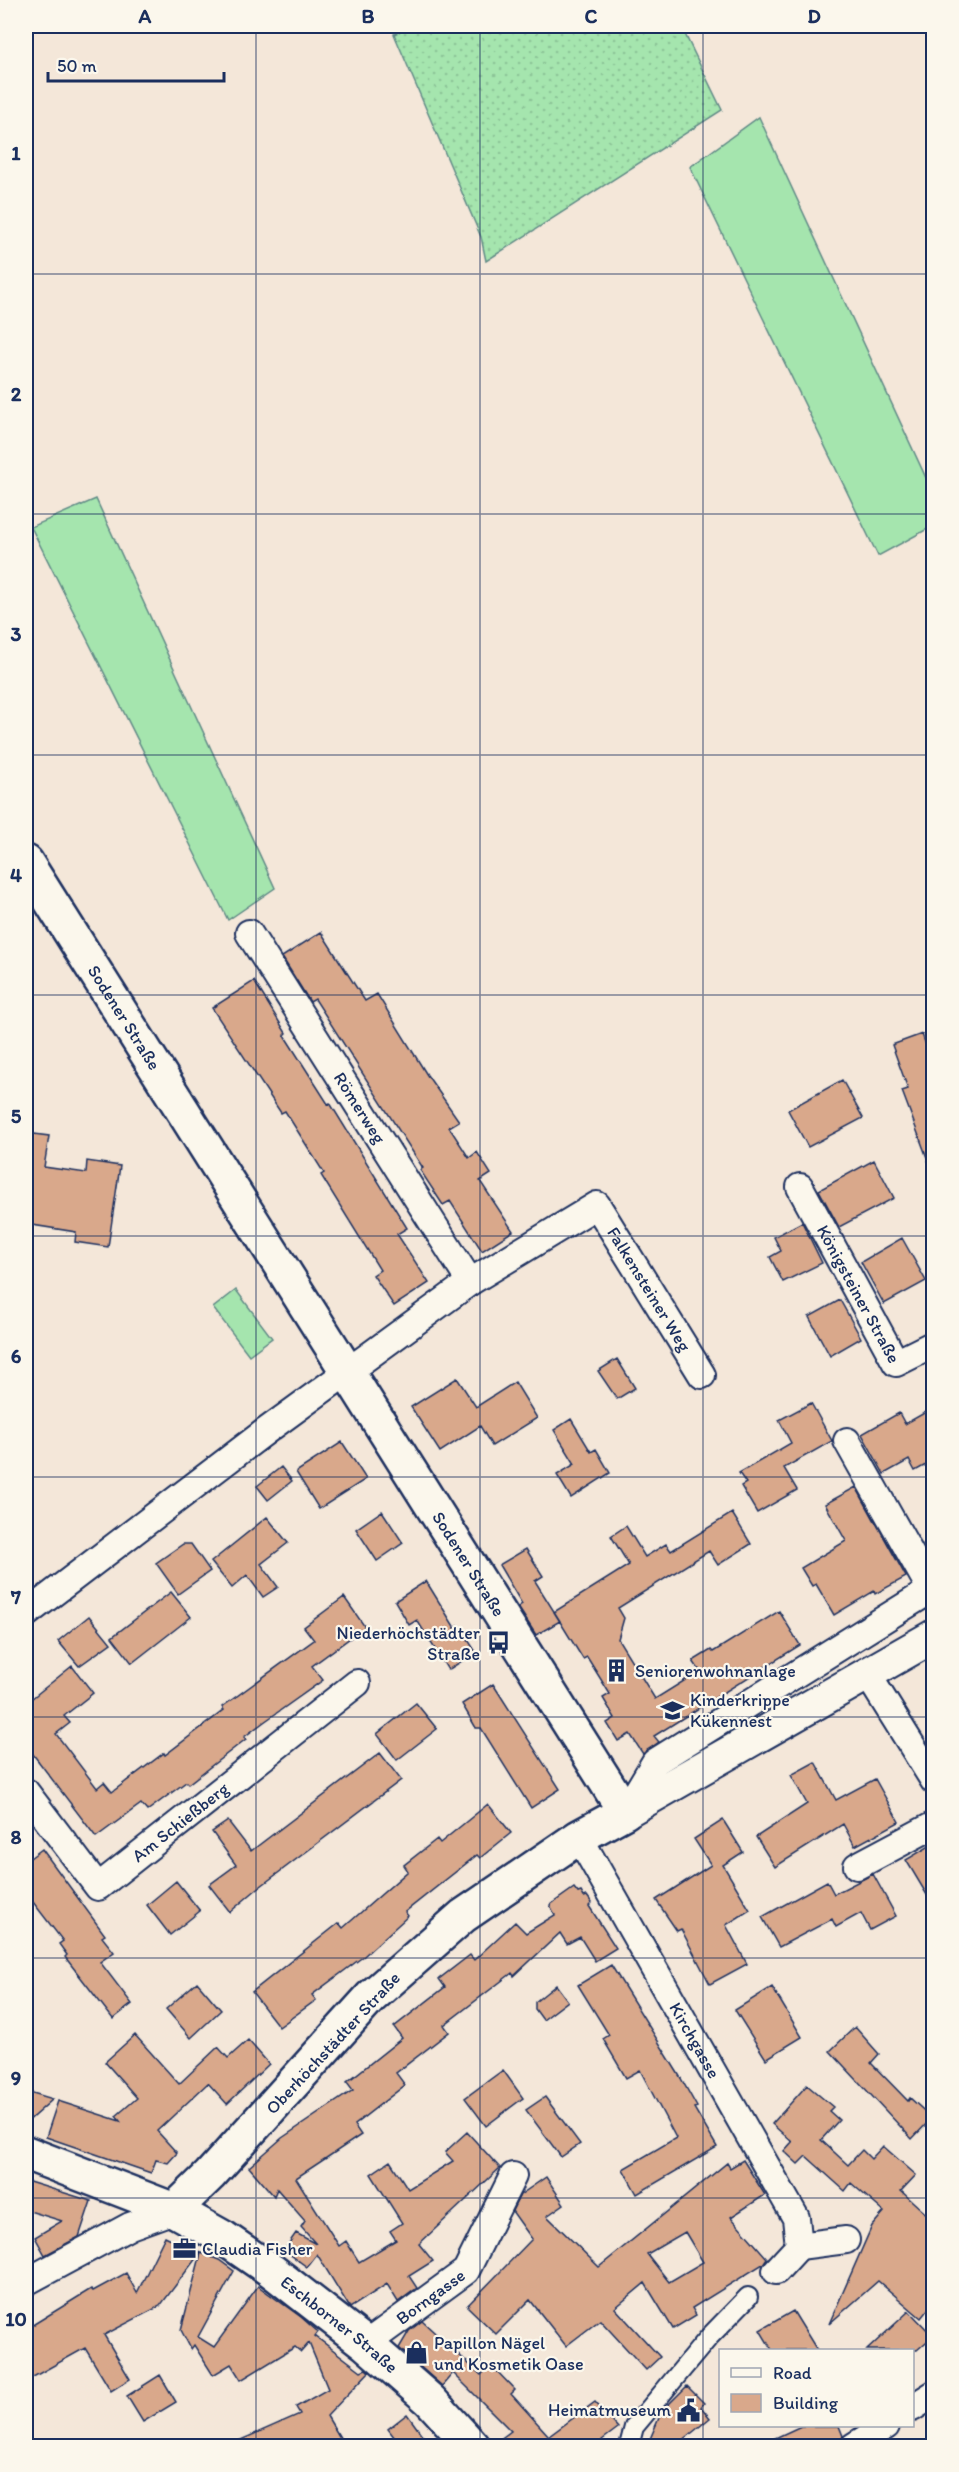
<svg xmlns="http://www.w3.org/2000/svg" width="959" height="2472" viewBox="0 0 959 2472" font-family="Itim,sans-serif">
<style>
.grass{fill:#a5e5ae;stroke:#608a86;stroke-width:1.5}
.garden{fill:url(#garden-dots);stroke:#608a86;stroke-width:1.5}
.building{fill:#d9a88b;stroke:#1b2f5e;stroke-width:1.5;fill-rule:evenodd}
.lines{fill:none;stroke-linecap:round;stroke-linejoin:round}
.pedestrian-casing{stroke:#1b2f5e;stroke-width:22}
.minor-casing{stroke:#1b2f5e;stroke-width:30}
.tertiary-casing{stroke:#1b2f5e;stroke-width:36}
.secondary-casing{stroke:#1b2f5e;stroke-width:38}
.pedestrian{stroke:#fbf7ec;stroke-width:18}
.minor{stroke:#fbf7ec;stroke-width:26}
.tertiary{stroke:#fbf7ec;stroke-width:32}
.secondary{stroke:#fbf7ec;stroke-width:33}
.grid{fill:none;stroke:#1b2f5e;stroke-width:1.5;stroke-opacity:0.55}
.labels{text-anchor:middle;stroke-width:4.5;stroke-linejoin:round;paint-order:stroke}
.street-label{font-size:18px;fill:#1b2f5e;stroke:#fbf7ec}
.poi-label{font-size:18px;fill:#1b2f5e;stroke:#fbf7ec;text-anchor:start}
.neatline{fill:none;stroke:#1b2f5e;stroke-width:2}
.grid-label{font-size:20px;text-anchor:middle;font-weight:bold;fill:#1b2f5e}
</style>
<defs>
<pattern id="garden-dots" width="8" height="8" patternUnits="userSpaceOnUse" patternTransform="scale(1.5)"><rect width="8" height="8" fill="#a5e5ae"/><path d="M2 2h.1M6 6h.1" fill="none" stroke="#8dc598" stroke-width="1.8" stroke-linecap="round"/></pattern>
</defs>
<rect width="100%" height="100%" fill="#f4e7d9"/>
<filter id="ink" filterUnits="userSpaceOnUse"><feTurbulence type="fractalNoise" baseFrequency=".0167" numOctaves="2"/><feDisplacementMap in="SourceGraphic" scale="12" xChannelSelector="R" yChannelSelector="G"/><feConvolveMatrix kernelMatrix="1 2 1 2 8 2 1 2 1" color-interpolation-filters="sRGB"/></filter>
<g filter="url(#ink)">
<path class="grass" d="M759,117L933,493V526L878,556L690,167Z
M96,499L275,888L228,920L31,527Z
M236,1290L272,1338L249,1355L213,1308Z"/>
<path class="garden" d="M412,26H681L722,110L486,261L481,237L394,34Z"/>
<path class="building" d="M321,932L365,1001L377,994L427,1075L459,1121L449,1127L469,1158L477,1152L491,1174L480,1181L513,1231L482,1251L450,1201L443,1205L420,1170L423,1168L315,999L310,1002L282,957Z
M254,981L286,1033L284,1035L328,1104L330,1103L407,1228L397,1234L429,1283L394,1306L373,1275L380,1270L321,1175L324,1173L285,1111L281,1113L212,1008Z
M922,1034L933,1065L932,1171L902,1091L908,1089L892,1045Z
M842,1080L863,1118L808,1147L788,1110Z
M26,1133L49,1136L44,1167L86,1173L87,1161L120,1166L108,1247L75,1242L76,1232L26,1224Z
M874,1160L894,1198L839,1227L819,1190Z
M802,1222L822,1263L783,1282L770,1257L781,1251L774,1237Z
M902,1238L926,1281L884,1304L861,1262Z
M840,1300L861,1338L830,1356L809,1317Z
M617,1359L635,1388L617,1399L598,1371Z
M457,1378L476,1407L515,1382L537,1418L492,1446L480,1426L440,1452L411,1407Z
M811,1403L832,1441L784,1468L797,1490L757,1513L741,1486L746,1483L739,1473L791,1443L779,1420Z
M933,1408V1461L915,1471L909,1460L884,1474L862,1434L899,1413L905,1424Z
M571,1419L591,1452L596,1449L610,1473L571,1498L557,1475L575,1464L554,1430Z
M342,1442L366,1479L319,1509L296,1472Z
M281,1467L292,1481L268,1500L257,1486Z
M856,1487L906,1577L875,1594L874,1591L834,1615L816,1584L812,1586L801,1568L846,1541L825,1504Z
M382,1511L403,1543L377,1561L356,1529Z
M732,1513L751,1544L718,1565L709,1551L618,1608L624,1618L618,1639L655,1699L700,1671L693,1661L711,1650L713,1652L779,1611L800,1645L654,1736L659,1742L643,1754L630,1734L618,1741L607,1723L615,1718L603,1698L610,1694L587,1657L583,1659L554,1612L629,1565L611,1536L626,1526L645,1557L666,1544L671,1551Z
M267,1517L288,1543L261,1564L278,1587L263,1597L247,1575L232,1588L211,1562Z
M183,1544H191L210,1571L178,1594L156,1563Z
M526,1549L543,1576L535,1581L560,1621L536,1635L518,1607L522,1604L499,1565Z
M426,1581L455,1628L459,1626L476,1652L448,1670L417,1620L409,1625L395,1601Z
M171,1592L191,1617L132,1663L112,1637Z
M344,1597L365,1627L312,1666L323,1680L264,1722L244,1737L246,1739L188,1784L186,1782L147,1811L141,1804L96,1837L26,1745V1703L72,1666L93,1693L64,1716L70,1723L56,1734L97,1788L104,1782L112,1792L164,1753L165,1755L224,1710L222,1707L314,1640L304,1627Z
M89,1616L111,1643L79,1666L58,1641Z
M493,1684L560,1789L531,1808L481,1728H476L462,1704Z
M416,1703L437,1729L397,1760L377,1734Z
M380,1753L401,1780L257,1889L230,1912L209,1885L236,1865L212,1832L228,1821L251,1851Z
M815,1762L836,1800L875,1779L899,1822L855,1846L843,1824L775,1867L756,1837L807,1804L791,1775Z
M488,1804L511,1833L480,1858L477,1855L405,1912L408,1916L364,1956L312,1995L316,2000L279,2027L252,1992L339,1923L343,1928L408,1871L404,1865L437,1839L440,1843Z
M723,1820L743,1852L723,1865L750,1910L726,1925L747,1964L710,1984L681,1929L677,1931L656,1900L711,1865L694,1839Z
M933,1844V1905L906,1860Z
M42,1849L105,1935L102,1937L114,1952L100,1962L132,2004L113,2019L65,1957L67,1955L59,1944L63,1941L26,1893V1861Z
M873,1874L896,1916L870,1930L861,1913L836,1927L832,1919L779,1947L762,1917L827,1881L834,1894Z
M176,1881L200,1911L170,1935L147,1905Z
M574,1888L578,1893L581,1892L584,1897L587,1896L592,1903L589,1906L616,1948L595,1961L580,1937L567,1944L560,1933L514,1976L512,1973L444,2025L449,2032L396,2073L405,2085L354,2125L361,2135L296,2178L339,2246L346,2241L359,2262L396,2240L390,2231L402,2223L371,2174L390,2161L408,2189L453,2161L445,2152L467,2132L500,2168L419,2244L433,2261L409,2276L417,2288L398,2302L387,2284L350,2308L317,2254L307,2267L284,2250L296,2233L316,2244L301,2227L305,2221L277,2189L274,2196L249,2167L282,2138L353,2090L347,2082L402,2038L394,2027L445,1987L439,1979L470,1955L474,1960L515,1922L526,1933L555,1915L550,1905Z
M611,1965L679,2075L697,2107L694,2108L717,2147L637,2194L623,2169L676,2138L640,2070L626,2078L603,2039L609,2035L578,1985Z
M197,1982L221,2010L191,2038L166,2009Z
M556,1985L568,2001L543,2020L535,2009V2002Z
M772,1987L802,2037L766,2059L735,2010Z
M855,2027L879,2054L871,2063L908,2101L910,2098L932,2118L912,2139L830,2051Z
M135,2035L179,2084L218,2047L228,2058L248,2040L269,2064L227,2104L208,2083L157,2131L177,2153L168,2163L156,2160L151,2173L46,2137L58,2101L120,2121L116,2116L137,2098L105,2062Z
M503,2070L523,2098L486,2126L465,2098Z
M807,2085L833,2107L829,2111L839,2120L821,2140L848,2165L862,2150L871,2159L883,2146L916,2175L901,2191L933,2220V2303L921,2318L878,2281L829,2324L872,2226L884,2212L851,2183L845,2191L806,2156L798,2164L784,2151L792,2142L772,2124Z
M26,2091L53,2099L26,2123Z
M545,2097L580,2144L561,2157L526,2110Z
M743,2160L765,2195L731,2217L767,2258L763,2264L692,2308L696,2315L673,2329L645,2283L615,2308L660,2357L646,2370L600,2320L566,2346L530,2300L496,2334L467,2306L532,2239L512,2211L520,2195L546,2177L564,2204L547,2216L599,2267L727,2163L730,2168ZM685,2232L703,2262L669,2282L647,2254Z
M26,2181L91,2201L79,2237L45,2255L35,2237L62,2221L26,2210Z
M165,2236L200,2253L160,2306L104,2335L130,2379L111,2391L85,2348L26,2381V2329L91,2289L93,2291L126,2273L137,2293Z
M201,2253L219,2260L234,2271L198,2337L214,2347L258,2286L301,2317L318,2332L315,2336L361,2371L366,2369L369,2372L327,2416L345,2446H227L300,2414L296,2407L328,2389L309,2343L301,2352L295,2347L241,2380L231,2364L213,2375L194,2345L191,2349L181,2330Z
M793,2311L817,2350H772L760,2330Z
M909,2311L933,2336L917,2350H867Z
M422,2321L481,2375L491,2365L515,2390L511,2394L549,2436L595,2402L618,2428L602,2440V2446H491L511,2431L453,2373L442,2386L399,2348L409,2331Z
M160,2375L176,2402L143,2422L127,2396Z
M687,2386L704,2403L701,2407L710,2418L676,2446H647L662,2411Z
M407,2414L430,2446H401L388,2429Z
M801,2426H839L843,2436L839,2446H758Z"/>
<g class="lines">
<defs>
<path id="pedestrian" d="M629,2446L634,2427L710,2336L748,2297"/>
<g id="minor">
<path id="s1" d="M249,933L470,1282"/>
<path id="s2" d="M800,1187L896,1363L934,1344"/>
<path d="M847,1441L931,1590"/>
<path id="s3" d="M26,1614L266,1431L470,1282L597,1205L702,1375"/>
<path d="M868,1675L934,1781"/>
<path id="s4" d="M26,1792L98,1887L357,1683"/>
<path d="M625,1812L655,1762L934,1588"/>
<path id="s5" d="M579,1837L796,2218L799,2246L776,2271"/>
<path d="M857,1866L934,1825"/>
<path d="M799,2246L846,2240"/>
<path d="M26,2282L130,2226L174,2210"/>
<path id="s6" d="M366,2344L466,2271L513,2176"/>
<path d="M912,2408L934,2394"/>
<path d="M854,2446L886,2426"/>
</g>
<path id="tertiary" d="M625,1812L934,1636"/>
<g id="secondary">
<path id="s7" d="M26,862L625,1812L579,1837L463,1916L371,1997L210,2175L174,2210"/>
<path id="s8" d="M26,2153L174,2210L224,2238L272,2271L366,2344L430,2400L472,2446"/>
</g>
</defs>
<use href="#pedestrian" class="pedestrian-casing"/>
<use href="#minor" class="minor-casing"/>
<use href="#tertiary" class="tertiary-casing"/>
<use href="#secondary" class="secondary-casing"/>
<use href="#pedestrian" class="pedestrian"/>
<use href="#minor" class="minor"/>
<use href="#tertiary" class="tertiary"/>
<use href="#secondary" class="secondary"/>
</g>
</g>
<path class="grid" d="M256,26V2446M480,26V2446M703,26V2446M26,274H934M26,514H934M26,755H934M26,995H934M26,1236H934M26,1477H934M26,1717H934M26,1958H934M26,2198H934"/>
<defs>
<symbol id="bus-bare" viewBox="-9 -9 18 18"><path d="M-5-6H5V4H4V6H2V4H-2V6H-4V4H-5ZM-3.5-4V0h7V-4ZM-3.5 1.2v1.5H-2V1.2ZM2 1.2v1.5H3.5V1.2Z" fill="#1b2f5e" stroke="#fbf7ec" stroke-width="2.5" paint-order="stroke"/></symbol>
<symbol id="building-bare" viewBox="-9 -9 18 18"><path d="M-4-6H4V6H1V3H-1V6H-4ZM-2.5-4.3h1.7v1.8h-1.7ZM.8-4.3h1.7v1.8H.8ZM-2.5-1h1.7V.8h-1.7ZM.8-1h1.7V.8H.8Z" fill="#1b2f5e" stroke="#fbf7ec" stroke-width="2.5" paint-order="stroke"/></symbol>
<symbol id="school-bare" viewBox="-9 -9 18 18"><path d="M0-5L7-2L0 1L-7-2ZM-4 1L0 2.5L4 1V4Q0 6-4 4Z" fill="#1b2f5e" stroke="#fbf7ec" stroke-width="2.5" paint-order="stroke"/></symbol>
<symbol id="office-bare" viewBox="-9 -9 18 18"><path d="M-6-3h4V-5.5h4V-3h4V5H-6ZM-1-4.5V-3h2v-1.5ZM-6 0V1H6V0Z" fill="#1b2f5e" stroke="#fbf7ec" stroke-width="2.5" paint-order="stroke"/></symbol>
<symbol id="shop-bare" viewBox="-9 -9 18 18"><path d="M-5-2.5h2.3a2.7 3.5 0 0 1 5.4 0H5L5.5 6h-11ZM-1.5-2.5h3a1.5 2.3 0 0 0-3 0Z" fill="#1b2f5e" stroke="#fbf7ec" stroke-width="2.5" paint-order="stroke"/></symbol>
<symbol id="civic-bare" viewBox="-9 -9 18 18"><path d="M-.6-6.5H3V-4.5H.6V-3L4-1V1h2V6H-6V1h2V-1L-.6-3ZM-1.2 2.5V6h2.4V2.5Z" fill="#1b2f5e" stroke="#fbf7ec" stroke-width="2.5" paint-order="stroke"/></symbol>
</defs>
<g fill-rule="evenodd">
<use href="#bus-bare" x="482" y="1626" width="33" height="33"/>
<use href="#building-bare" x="600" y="1654" width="33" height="33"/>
<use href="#school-bare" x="656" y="1694" width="33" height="33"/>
<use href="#office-bare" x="168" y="2232" width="33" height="33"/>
<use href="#shop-bare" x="400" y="2336" width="33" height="33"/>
<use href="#civic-bare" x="672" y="2394" width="33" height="33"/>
</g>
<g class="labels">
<g class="street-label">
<text dy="6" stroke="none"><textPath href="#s7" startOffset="184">Sodener Straße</textPath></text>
<text dy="6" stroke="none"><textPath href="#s1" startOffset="207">Römerweg</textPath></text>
<text dy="6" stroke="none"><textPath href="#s2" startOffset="122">Königsteiner Straße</textPath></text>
<text dy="6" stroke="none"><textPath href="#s3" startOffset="802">Falkensteiner Weg</textPath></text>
<text dy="6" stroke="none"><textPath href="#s7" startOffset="830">Sodener Straße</textPath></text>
<text dy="6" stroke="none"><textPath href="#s4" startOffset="224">Am Schießberg</textPath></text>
<text dy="6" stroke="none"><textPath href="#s5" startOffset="234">Kirchgasse</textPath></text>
<text transform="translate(333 2043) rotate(-47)" y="6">Oberhöchstädter Straße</text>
<text dy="6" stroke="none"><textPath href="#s6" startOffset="80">Borngasse</textPath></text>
<text dy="6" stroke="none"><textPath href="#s8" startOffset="360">Eschborner Straße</textPath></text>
</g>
<g class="poi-label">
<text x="480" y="1639" text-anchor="end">Niederhöchstädter<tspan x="480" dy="21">Straße</tspan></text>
<text x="635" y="1677">Seniorenwohnanlage</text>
<text x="690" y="1706">Kinderkrippe<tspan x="690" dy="21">Kükennest</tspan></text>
<text x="202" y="2255">Claudia Fisher</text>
<text x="434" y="2349">Papillon Nägel<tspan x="434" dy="21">und Kosmetik Oase</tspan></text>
<text x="671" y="2416" text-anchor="end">Heimatmuseum</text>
</g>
</g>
<rect width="959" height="2472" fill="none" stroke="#fbf7ec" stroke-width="66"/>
<rect x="719" y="2349" width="195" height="78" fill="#fbf7ec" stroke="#a1a7b3" stroke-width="1.5"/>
<rect x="731" y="2368" width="30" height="9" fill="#fbf7ec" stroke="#a1a7b3" stroke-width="1.5"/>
<text x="773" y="2379" font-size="18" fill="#1b2f5e">Road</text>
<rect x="731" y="2394" width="30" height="18" fill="#d9a88b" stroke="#a1a7b3" stroke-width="1.5"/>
<text x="773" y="2409" font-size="18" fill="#1b2f5e">Building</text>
<path d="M48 72v9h176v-9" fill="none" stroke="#1b2f5e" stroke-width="3"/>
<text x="57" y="72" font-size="18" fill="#1b2f5e" stroke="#fbf7ec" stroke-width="4.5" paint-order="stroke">50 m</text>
<rect x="33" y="33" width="893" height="2406" class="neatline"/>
<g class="grid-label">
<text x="145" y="23">A</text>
<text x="368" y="23">B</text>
<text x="591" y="23">C</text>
<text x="814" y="23">D</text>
<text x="16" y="160">1</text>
<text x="16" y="401">2</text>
<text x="16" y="641">3</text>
<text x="16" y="882">4</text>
<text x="16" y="1123">5</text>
<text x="16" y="1363">6</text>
<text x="16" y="1604">7</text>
<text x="16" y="1844">8</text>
<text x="16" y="2085">9</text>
<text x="16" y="2326">10</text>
</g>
</svg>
